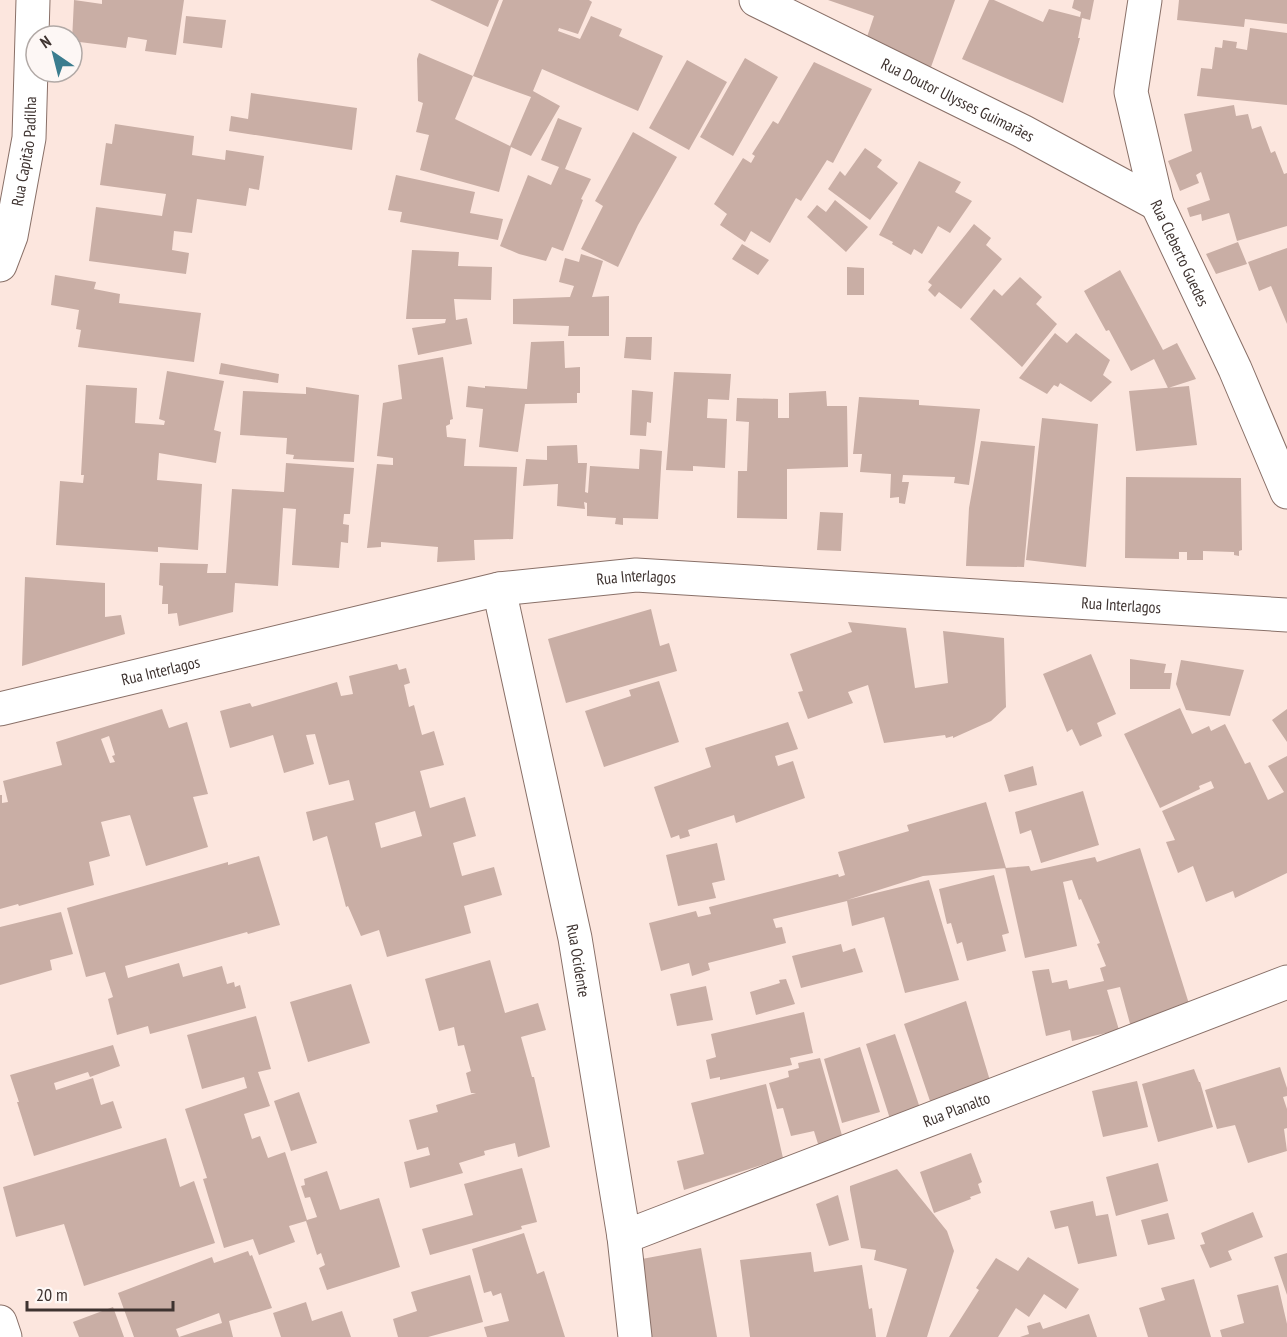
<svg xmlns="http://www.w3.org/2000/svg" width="1287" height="1337" viewBox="0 0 1287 1337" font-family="'PT Sans Narrow',sans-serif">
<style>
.building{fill:#c9aea5;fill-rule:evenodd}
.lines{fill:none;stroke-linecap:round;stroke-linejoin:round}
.street-casing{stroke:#897068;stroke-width:35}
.street{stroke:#fff;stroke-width:33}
.labels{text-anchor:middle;stroke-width:4.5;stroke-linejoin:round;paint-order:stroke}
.street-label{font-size:16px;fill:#3e3330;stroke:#fdf7f5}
</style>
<rect width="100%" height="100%" fill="#fce6de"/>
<path class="building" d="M74,0L102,4V0H184L176,55L145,51L147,40L128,37L126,48L72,41Z
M430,0H499L488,27Z
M503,0H589L592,2L578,34L559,28L558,31L580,39L591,16L622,29L619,36L663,56L638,111L542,69L533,91L560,106L531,156L511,147L499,192L420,170L429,135L416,132L423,103L418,101L417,59L419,53L473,76L455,119L510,146L531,97L473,76Z
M828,0H955L931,67L898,55L866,40L874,16Z
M989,0H994L1043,22L1049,9L1080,17L1081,12L1072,8L1074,0H1094L1090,20L1082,18L1078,38H1080L1063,103L962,59Z
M1179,0H1287V24L1245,19L1244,27L1177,20Z
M186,16L226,20L222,48L183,43Z
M1250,28L1287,33V105L1197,96L1201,68L1212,69L1215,47L1222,48L1223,40L1237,42L1236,48L1247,50Z
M745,58L778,77L733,156L700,137Z
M687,60L727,82L689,150L649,128Z
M814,62L872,89L833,163L827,160L801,201L796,198L770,243L751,231L745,242L720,225L727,214L714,204L743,158L751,163L755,156L752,154L773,121L778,124Z
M251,93L357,108L352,150L229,131L231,116L248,119Z
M1234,105L1236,116L1248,114L1252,129L1261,126L1271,153L1275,151L1284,174L1287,173V226L1237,241L1229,213L1202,221L1201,214L1190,217L1187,208L1210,200L1201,172L1196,175L1199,183L1180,191L1168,161L1192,151L1184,114Z
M558,118L582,128L565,169L591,179L581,199L583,200L563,251L552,247L546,261L519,254L500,246L528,175L551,185L559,167L541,160Z
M115,124L194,136L192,155L225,160L226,150L264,156L259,190L249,188L246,206L197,199L192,233L174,231L172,250L189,253L186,274L89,261L96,207L162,216L166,194L100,185L106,143L112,144Z
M633,132L677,157L638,225L618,267L581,249L603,206L595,201Z
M865,148L882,160L877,167L898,183L870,220L828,189L840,171L845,176Z
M919,161L961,182L955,192L972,201L950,233L938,226L922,254L914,249L911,255L892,244L893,242L879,235Z
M396,175L475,192L470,213L503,219L498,240L400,222L402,212L388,210Z
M835,200L868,227L846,252L807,217L817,205L826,212Z
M974,224L991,238L986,245L1002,259L961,309L939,292L935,297L928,290L932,285L928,282Z
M1238,242L1247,264L1216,274L1206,254Z
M742,244L769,260L758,275L732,259Z
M1287,248V324L1271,286L1259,291L1248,262Z
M412,250L459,252L458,266L492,267L491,300L454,299L456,320L467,318L472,344L418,355L412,328L445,323L446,319H406Z
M581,254L603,261L592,297L609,296V336H568L569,326L513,324V299L570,297L574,286L559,282L565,258L579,262Z
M847,267L864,268V295H847Z
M1120,270L1163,350L1177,343L1196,379L1168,388L1154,359L1131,371L1109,330L1106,331L1084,291Z
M55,275L96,282L94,289L120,294L119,303L201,313L194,362L78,347L81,330L76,329L79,310L51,305Z
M1020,277L1042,297L1036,304L1057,324L1022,367L970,319L994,289L1002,296Z
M1055,333L1067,343L1076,333L1110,360L1103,375L1112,382L1091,402L1060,383L1058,387L1054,385L1047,394L1019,378Z
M626,337H652L651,360L624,358Z
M564,341L565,368L580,367V393H577V403L525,404L518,452L479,447L483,409L466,407L468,386L485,388V386L527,389L531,342Z
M443,357L453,419L450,420V424L446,426L447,437L466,439L464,466L517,467L513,539L474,540L475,560L437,562L438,547L381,542V547L367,548L377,464L393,465V458L377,456L383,403L402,399L398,365Z
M221,363L279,374L278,383L219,374Z
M167,371L224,381L214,430L221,432L216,463L159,453L157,480L202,484L198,550L158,547V552L56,545L60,481L83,483L84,475H81L86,385L137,388L135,423L164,425L165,421L159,419Z
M674,372L731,374L729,400L708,399L707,418L727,419L725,468L693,466V471L666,470Z
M1189,386L1197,445L1136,451L1129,391Z
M306,387L359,395L354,462L293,459L294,455L286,454L287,438L240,435L243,391L306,394Z
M632,390L653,392L651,423L647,422L646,436L630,435Z
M826,391L827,406H847L848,467L787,469V519L737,518L738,471H747L749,422L736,421L737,398L778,399V418H789V393Z
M859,397L919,400V405L980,409L969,485L954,483L955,477L903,475L902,482H909L905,504L899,503V497L890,498L891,474L860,472L862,454H853Z
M1042,418L1098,424L1086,567L1026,560Z
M981,441L1035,446L1024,567L966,566L969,508Z
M577,445L578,463H587L585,492L588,493L590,466L639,469L640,449L662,451L658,519L623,518V525L615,524L616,518L587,516V503L584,502L585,509L557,506L558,484L523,486L526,459L547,460V446Z
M286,463L354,468L350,514H344L343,524L349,525L348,543L341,542L339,568L292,565L296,509L283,508L278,586L235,583L233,612L179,626L177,613L168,614V604H162L163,586L159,585L160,563L208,564L207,573H226L232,489L284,492Z
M1126,477L1241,478L1242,550L1239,551V556L1234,555V552L1203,551V560H1187V552H1179V559L1125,558Z
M820,512L843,513L841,551L817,550Z
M25,577L105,583V617L121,615L125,634L22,666Z
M651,609L660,646L669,643L677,671L566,703L548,639Z
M848,622L906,628L915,688L948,683L943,631L1004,638L1006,707L991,721L953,738V736L946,738L945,735L884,743L868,685L848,692L853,703L808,719L798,692L803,691L790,654L852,632Z
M1091,654L1116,714L1097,723L1102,736L1080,746L1072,729L1067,732L1043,674Z
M1130,659L1166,664L1164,673H1172L1170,689H1130Z
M1181,660L1244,670L1230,716L1186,710L1176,684Z
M397,664L399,670L406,668L410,683L404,685L409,707L414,705L422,735L434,731L444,765L420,771L430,808L465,797L476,836L453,843L462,876L494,867L502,895L464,906L471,933L387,957L379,930L361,936L348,906L346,907L327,836L313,841L306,812L354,800L349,780L329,785L315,734L306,735L314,764L284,773L273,735L230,748L220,711L250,703L252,707L337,682L341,696L353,694L349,676ZM415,811L422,836L381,848L375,823Z
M659,681L679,742L604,767L585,711L631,696L629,690Z
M1180,708L1192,734L1209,726L1211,731L1225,724L1245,764L1250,762L1268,800L1284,792L1268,766L1287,756V873L1235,898L1233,891L1206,902L1193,866L1178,873L1166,842L1175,840L1162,811L1214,788L1211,781L1199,786L1200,789L1160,808L1124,734Z
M162,709L169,728L187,722L208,794L193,797L208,847L146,866L130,815L101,822L110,856L89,862L94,885L19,906L18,904L0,909V795H2V803L8,802L3,781L62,765L56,742ZM109,736L115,755L112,756L115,762L110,763L101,739Z
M1287,709V742L1272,720Z
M788,722L798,749L775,756L778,766L793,761L805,798L736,823L734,815L688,830L690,836L680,839L679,835L671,838L654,787L711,767L705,748Z
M1033,766L1037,785L1009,792L1004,775Z
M1083,791L1099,845L1041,863L1031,830L1020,834L1015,812Z
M986,802L1006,868L923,876L847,900L929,880L959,980L905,993L884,917L852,926L847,901L773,919L776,928L782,927L786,943L708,963L710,970L692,976L689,963L661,971L649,923L696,911L698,917L711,914L709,907L838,874L839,877L845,875L838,852L909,831L907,825Z
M717,843L725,880L712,883L716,898L678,906L666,855Z
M1140,848L1190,1007L1132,1031L1120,987L1107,990L1119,1030L1072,1041L1070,1030L1046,1036L1032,971L1049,969L1052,983L1067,980L1069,989L1104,981L1100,968L1106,966L1097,944L1100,943L1081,899L1079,900L1072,880L1063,882L1077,946L1025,958L1005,868L1029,866L1031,871L1095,857L1097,862Z
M259,856L280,925L248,934L247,932L125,966L128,978L179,963L183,977L222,966L227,984L234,982L235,987L240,985L246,1008L150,1034L148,1026L117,1035L108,999L113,997L105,972L86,977L67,908L228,862V865Z
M994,875L1009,933L1002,935L1006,951L967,961L962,942L957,944L951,923L947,924L939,889Z
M61,912L73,954L50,960L52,970L0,985V927Z
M841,944L843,952L855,948L863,972L801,988L792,956Z
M490,960L505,1013L538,1003L546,1030L521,1037L532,1077H534L550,1147L518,1157L515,1143L484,1151L485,1155L459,1163L463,1173L410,1188L404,1162L430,1155L428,1147L417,1150L409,1120L438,1112L436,1105L476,1093H471L466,1073L471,1071L464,1045L458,1046L454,1027L439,1031L425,979Z
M786,979L795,1004L756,1015L750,992L780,983L779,980Z
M351,984L370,1043L308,1062L290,1002Z
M706,986L713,1020L677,1026L670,994Z
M966,1001L991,1084L932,1107L904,1024Z
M804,1012L813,1053L790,1058L792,1065L720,1080V1077L710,1079L706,1060L716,1057L711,1034Z
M256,1016L271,1069L258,1072L270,1106L244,1114L252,1139L260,1136L268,1158L285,1152L307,1220L317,1217L310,1197L305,1198L301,1186L305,1185L304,1179L327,1171L340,1210L379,1198L400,1267L327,1290L319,1268L325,1265L321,1253L317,1255L306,1221L289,1226L295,1242L259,1255L253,1239L224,1248L203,1179L207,1178L185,1109L247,1088L244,1077L202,1089L187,1035Z
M895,1034L921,1111L891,1122L866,1044Z
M113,1045L120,1066L90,1077L88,1072L54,1083L56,1090L93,1078L101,1105L113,1101L122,1128L34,1156L17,1102H19L10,1075Z
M860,1047L880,1112L842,1123L824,1059Z
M820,1058L843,1139L819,1147L814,1131L791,1136L783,1108L777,1109L769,1083L789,1077L788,1071L799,1068L798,1063Z
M1280,1067L1287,1088V1096L1283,1097L1287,1109V1128L1284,1129L1287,1151L1248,1163L1235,1125L1217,1129L1205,1090Z
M1194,1069L1199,1082H1200L1213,1127L1158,1142L1142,1084Z
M1137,1081L1148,1127L1103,1137L1092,1091Z
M766,1084L783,1158L684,1190L677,1161L704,1154L691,1103Z
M299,1092L317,1143L291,1151L274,1101Z
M166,1138L180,1187L194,1181L215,1243L84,1286L64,1224L16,1237L3,1187Z
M971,1153L982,1182L978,1184L981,1193L970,1197L971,1199L934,1213L920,1172Z
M1158,1163L1168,1201L1116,1216L1106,1177Z
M522,1168L537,1222L521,1226L522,1229L430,1255L422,1229L473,1215L464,1184Z
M897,1169L947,1231L954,1251L927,1337H886L907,1269L874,1260L876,1250L861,1248L850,1190V1186Z
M838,1195L849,1240L829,1246L816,1204Z
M1093,1201L1096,1216L1108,1214L1117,1256L1078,1264L1068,1226L1055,1229L1050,1211Z
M1253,1212L1263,1237L1228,1251L1232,1260L1210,1268L1200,1245L1205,1244L1201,1233Z
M1168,1213L1175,1239L1148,1245L1141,1220Z
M524,1233L537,1274L544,1271L565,1337H487L484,1327L509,1321L501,1293L493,1296L491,1291L484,1293L472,1249Z
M701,1248L717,1337H643L631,1261Z
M248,1251L250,1256L252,1255L272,1308L229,1321L233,1337H179L222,1323L219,1313L176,1329L179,1337H134L118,1293L212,1257L214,1263Z
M811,1252L814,1272L862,1265L869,1309L872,1308L876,1337H750L740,1260Z
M1287,1253V1295L1274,1257Z
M1028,1257L1079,1289L1066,1309L1044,1294L1029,1317L1016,1308L998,1337H949L979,1290L976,1288L996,1258L1018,1271Z
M470,1275L483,1322L428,1337H398L393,1319L417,1311L411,1292Z
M1194,1279L1211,1337H1148L1139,1308L1165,1300L1161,1288Z
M1278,1285L1287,1324V1337H1222L1220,1330L1244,1323L1237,1295Z
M306,1302L312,1321L342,1311L351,1337H281L273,1313Z
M113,1307L124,1337H79L73,1322Z
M1089,1314L1097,1337H1020L1029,1334L1027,1326L1040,1322L1043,1329Z"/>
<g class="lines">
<defs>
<g id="street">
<path id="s1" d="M756,0L1022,131L1157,204"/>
<path id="s2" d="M1145,0L1131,92L1157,204L1235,369L1287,492"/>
<path id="s3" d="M0,265L11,236L29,138L33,0"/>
<path id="s4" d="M499,589L575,938L624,1237L635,1337"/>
<path id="s5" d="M0,709L499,589L636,575L1287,615"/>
<path id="s6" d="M624,1237L1287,982"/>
<path d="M0,1322L5,1337"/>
</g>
</defs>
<use href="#street" class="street-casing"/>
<use href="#street" class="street"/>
</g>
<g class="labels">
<g class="street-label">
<text dy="6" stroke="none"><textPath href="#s1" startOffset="225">Rua Doutor Ulysses Guimarães</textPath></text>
<text dy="6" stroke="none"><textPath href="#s3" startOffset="117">Rua Capitão Padilha</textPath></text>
<text dy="6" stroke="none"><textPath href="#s2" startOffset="262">Rua Cleberto Guedes</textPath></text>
<text dy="6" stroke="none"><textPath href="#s5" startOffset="651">Rua Interlagos</textPath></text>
<text dy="6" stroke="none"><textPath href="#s5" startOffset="1137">Rua Interlagos</textPath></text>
<text dy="6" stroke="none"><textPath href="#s5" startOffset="165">Rua Interlagos</textPath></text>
<text dy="6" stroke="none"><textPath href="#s4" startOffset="380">Rua Ocidente</textPath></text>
<text dy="6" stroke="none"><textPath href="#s6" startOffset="356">Rua Planalto</textPath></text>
</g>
</g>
<g transform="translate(54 54) rotate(325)"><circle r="28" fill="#fdf7f5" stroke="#b1a9a6" stroke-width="1.5"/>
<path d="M0-4.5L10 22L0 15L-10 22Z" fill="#3b7d8f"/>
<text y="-9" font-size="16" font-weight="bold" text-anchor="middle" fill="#3e3330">N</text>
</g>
<path d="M27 1301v9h146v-9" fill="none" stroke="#3e3330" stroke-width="3"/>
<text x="36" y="1301" font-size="18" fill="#3e3330" stroke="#fdf7f5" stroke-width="4.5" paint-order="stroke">20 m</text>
</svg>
